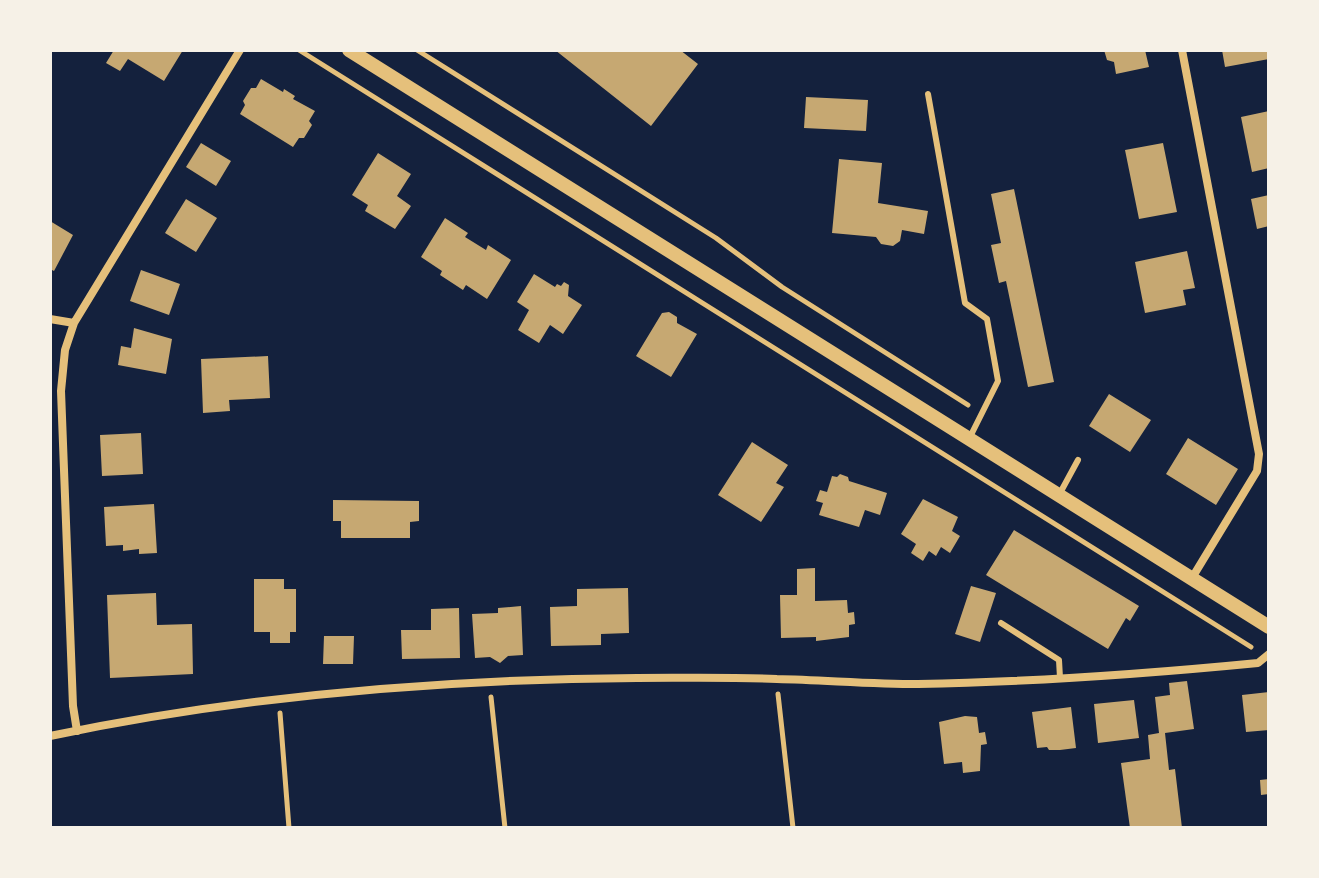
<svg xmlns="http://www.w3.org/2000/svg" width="1319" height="878" viewBox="0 0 1319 878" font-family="Roboto,sans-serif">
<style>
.building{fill:#c6a872}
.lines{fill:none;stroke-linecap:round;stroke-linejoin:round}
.path{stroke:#e5c07b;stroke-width:5}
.service{stroke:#e5c07b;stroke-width:6}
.minor{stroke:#e5c07b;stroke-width:8}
.tertiary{stroke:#e5c07b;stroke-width:14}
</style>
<rect width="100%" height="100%" fill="#14213d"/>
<path class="building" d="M114,50H183L164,81L128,59L120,71L106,63Z
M555,50H680L698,64L651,126Z
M1104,50H1145L1149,67L1116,74L1114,62L1107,60Z
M1222,50H1269V59L1225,67Z
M261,79L283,92L284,89L295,96L293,99L315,111L309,121L312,125L304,138H299L293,147L240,114L245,105L243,101L251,88H256Z
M806,97L868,100L866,131L804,128Z
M1269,111V168L1252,172L1241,117Z
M201,143L231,161L216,186L186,167Z
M1163,143L1177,212L1139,219L1125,150Z
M378,153L411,174L397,196L411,206L395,229L365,211L368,205L352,195Z
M839,159L882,163L878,203L928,211L924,234L902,230L900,241L893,246L881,244L876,237L832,233Z
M1014,189L1054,382L1028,387L1006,281L999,283L991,245L1001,243L991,194Z
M1269,195V226L1257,229L1251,199Z
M186,199L217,218L196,252L165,233Z
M445,218L468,233L465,237L486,250L488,245L511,260L487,299L466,285L463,290L440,275L442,271L421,257Z
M50,221L73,235L54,271L50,269Z
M1187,251L1195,288L1183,290L1186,305L1145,313L1135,262Z
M141,270L180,284L169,315L130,301Z
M534,274L555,287L557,284L561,286L564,282L569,285L568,296L582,305L563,334L550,325L539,343L518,330L529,310L517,302Z
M669,312L677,317V323L697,334L671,377L636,356L662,313Z
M134,328L172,339L166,374L118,365L121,346L131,348Z
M268,356L270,398L229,400L230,411L203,413L201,359Z
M1109,394L1151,420L1130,452L1089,426Z
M141,433L143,474L102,476L100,435Z
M1188,438L1238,469L1216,505L1166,474Z
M752,442L788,465L776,483L784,487L761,522L718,495Z
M840,474L848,477L849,481L887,493L880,515L865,510L859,527L819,515L823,503L816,501L820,490L827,492L832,476L837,477Z
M923,499L958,517L952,531L960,536L950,553L941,547L936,556L929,551L923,561L911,553L916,544L901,534Z
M333,500L419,501V521L410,522V538H341V521H333Z
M154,504L157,553L139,554V549L123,551V545L106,546L104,507Z
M1014,530L1139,606L1130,621L1126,618L1108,649L986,575Z
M815,568V601L847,600L848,613L854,612L855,624L849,625V637L816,641V637L781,638L780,595H797V569Z
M254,579H284V589H296V632H290V643H270V632H254Z
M971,586L996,593L980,642L955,634Z
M628,588L629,633L601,634V645L551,646L550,607L577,606V589Z
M156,593L157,625L192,624L193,674L110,678L107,595Z
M521,606L523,655L508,656L500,663L490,657L475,658L472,614L498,613V608Z
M459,608L460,658L402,659L401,630H431V609Z
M324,636H354L353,664H323Z
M1187,681L1194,729L1165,733L1169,770L1175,769L1182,828H1130L1121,763L1150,759L1148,735L1159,733L1155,697L1170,695L1169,683Z
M1269,692V730L1246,732L1242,695Z
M1134,700L1139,738L1098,743L1094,704Z
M1071,707L1076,748L1060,750H1049L1047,747L1037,748L1032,712Z
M965,716L977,717L979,733L985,732L987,744L981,745L980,771L963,773L962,762L944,764L939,722Z
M1269,779V794L1261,795L1260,780Z"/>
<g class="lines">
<path class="path" d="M299,50L1251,647
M417,50L716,238L782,287L968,405
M778,694L793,828
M491,697L505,828
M280,713L289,828"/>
<path class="service" d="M928,94L965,303L987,319L998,381L969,439
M1059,495L1078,460
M1001,623L1059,660L1060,678"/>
<path class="minor" d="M1182,50L1259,454L1257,471L1192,578
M50,319L74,323
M77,731L73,706L61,391L65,350L74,323L240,50
M50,736C242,696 441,679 637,678C684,678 731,677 777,679C824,680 871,684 918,684C1031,682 1145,674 1258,663L1269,654"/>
<path class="tertiary" d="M349,50L1269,627"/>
</g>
<rect width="1319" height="878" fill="none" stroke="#f6f1e7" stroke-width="104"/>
</svg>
